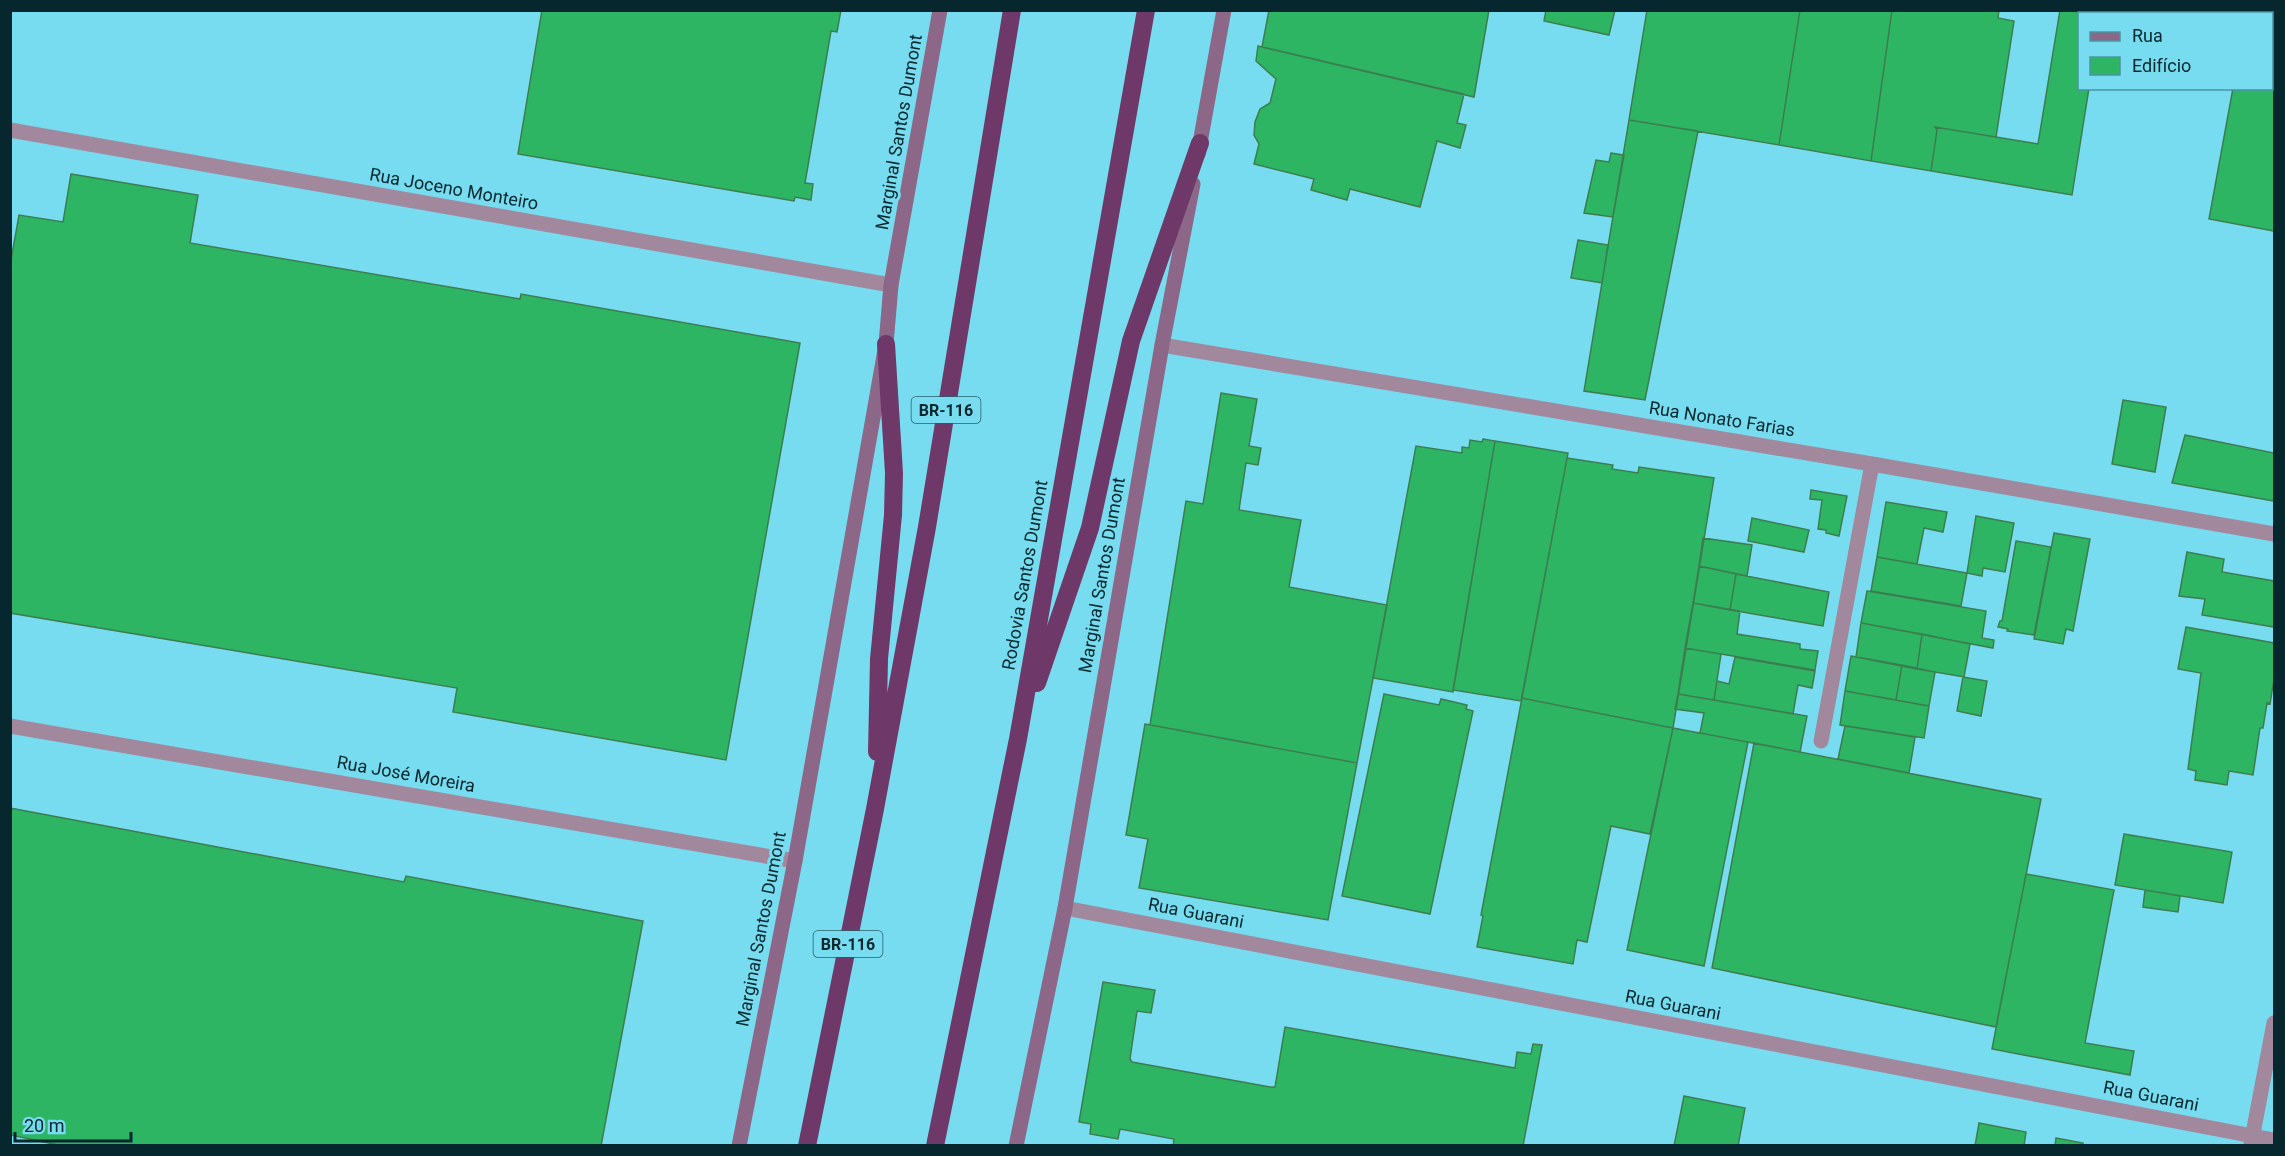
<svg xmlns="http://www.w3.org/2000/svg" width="2285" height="1156" viewBox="0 0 2285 1156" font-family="Roboto,sans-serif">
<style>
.building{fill:#2eb564;stroke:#3c7d50;stroke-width:1.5}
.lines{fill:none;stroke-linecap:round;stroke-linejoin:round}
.street{stroke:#a2889d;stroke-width:15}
.secondary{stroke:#8c6787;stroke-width:15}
.highway{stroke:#6e3968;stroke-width:18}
.labels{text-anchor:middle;stroke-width:6;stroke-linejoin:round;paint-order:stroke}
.shield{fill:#78dcf0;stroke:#285d68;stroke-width:1.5}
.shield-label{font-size:16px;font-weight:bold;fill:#05272d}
.street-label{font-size:18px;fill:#05272d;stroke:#78dcf0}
</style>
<rect width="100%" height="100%" fill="#78dcf0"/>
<path class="building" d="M542,10H841L837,32L831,31L805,183L813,184L811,200L795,197L794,201L518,154Z
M1269,10H1489L1474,97L1262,47Z
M1546,10H1615L1609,35L1544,21Z
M1647,10H1800L1779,145L1629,120Z
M1892,10L1871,161L1779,145L1800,10Z
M1892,10H1999L1998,18L2014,21L1996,137L1935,127L1937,130L1931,171L1871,161Z
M2060,10H2101V14H2080V88H2089L2072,195L1931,171L1937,130L1935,127L2038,144Z
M2248,10H2274V231L2209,219L2233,88H2272V14H2247Z
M1258,46L1464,94L1457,123L1466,125L1460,148L1437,141L1420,207L1350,189L1347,200L1311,190L1314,179L1254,164L1259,144L1254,135L1255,122L1260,109L1270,103L1276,79L1256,61Z
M1629,120L1698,131L1645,400L1584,391Z
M1611,153L1624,155L1613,217L1584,213L1596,160L1609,162Z
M71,174L198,195L190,243L520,299L521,294L800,343L726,760L453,712L457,688L10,613V266L19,215L63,222Z
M1578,240L1608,245L1602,283L1571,278Z
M1221,393L1257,399L1249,446L1261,448L1258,465L1246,463L1239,510L1301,520L1289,587L1387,605L1357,763L1150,725L1186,501L1203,504Z
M2123,400L2166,407L2155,472L2112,464Z
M2185,435L2274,453V501L2172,483Z
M1483,439L1495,441L1453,692L1373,678L1416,446L1462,453V447L1469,448L1470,440L1482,442Z
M1495,441L1568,453L1521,701L1453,690Z
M1567,458L1613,465L1612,469L1638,473L1639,467L1714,478L1673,728L1522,698Z
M1811,490L1847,496L1839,536L1826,533V530L1818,529L1822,500L1810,499Z
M1886,502L1947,512L1943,532L1924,528L1917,564L1877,557Z
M1976,516L2014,523L2005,572L1983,568L1982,576L1967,573Z
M1752,518L1809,530L1804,552L1748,541Z
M2054,533L2090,539L2073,631L2066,629L2063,644L2034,639Z
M1703,538L1752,545L1747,576L1699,566Z
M2016,541L2051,547L2034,635L2007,631L2008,629L1998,627L2000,621H2002Z
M2187,552L2224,559L2222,572L2274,581V627L2202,615L2205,599L2179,596Z
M1877,557L1967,573L1961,606L1871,591Z
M1699,566L1736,574L1730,610L1693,603Z
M1736,574L1829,592L1823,626L1730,610Z
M1867,591L1986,611L1982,638L1994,640L1993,648L1861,623Z
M1693,603L1740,611L1737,634L1800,644V649L1818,651L1815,670L1685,648Z
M1861,623L1922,634L1917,669L1856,657Z
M2186,627L2274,643V679L2270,704L2267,703L2263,728H2260L2253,775L2229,771L2227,785L2195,780L2196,771L2188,769L2201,673L2178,669Z
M1922,634L1970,644L1964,677L1917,669Z
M1685,648L1721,654L1714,700L1678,694Z
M1851,656L1902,665L1896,700L1845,691Z
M1735,657L1815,671L1812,688L1798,685L1793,714L1714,700L1717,681L1729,684Z
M1902,665L1935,672L1929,706L1896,700Z
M1963,677L1987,681L1981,716L1957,711Z
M1845,691L1929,706L1924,738L1840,725Z
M1384,694L1439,705L1441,699L1467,705L1466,709L1473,711L1430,914L1342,896Z
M1678,694L1807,716L1800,752L1700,733L1704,713L1675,709Z
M1522,698L1673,728L1650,834L1611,826L1587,942L1577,940L1573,964L1477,947L1483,916L1481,915Z
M1145,724L1357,763L1328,920L1139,888L1148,839L1126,835Z
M1845,726L1915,737L1909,773L1838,759Z
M1673,728L1748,742L1704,966L1627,950Z
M1754,743L2041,799L1996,1027L1712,968Z
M10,808L404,882L406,876L643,921L601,1146H63L10,1135Z
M2124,834L2232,852L2223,903L2115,885Z
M2026,874L2114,890L2085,1043L2134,1051L2130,1075L1992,1049Z
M2145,890L2180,896L2178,912L2143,907Z
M1103,982L1155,990L1151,1013L1137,1011L1130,1059L1132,1062L1270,1087H1275L1285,1027L1515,1068L1517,1052L1531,1054L1533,1044L1542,1045L1523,1146H1173L1174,1139L1120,1129L1118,1139L1090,1134L1091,1124L1079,1122Z
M1684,1096L1745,1108L1738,1146H1674Z
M1979,1123L2026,1132L2024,1146H1975Z
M2056,1138L2083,1143V1146H2055Z"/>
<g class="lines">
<path class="street" d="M10,130L891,285
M1162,345L1872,464L2274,534
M10,726L795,861
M1821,741L1872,464
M1065,908L2274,1140
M2251,1144L2274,1023"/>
<path class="secondary" d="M1198,154L1224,10
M739,1146L795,861L886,344L891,285L940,10
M1016,1146L1065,908L1162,345L1193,184"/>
<path class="highway" d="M1037,683L1090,528L1131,341L1200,143
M877,752L879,659L893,515L894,473L886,344
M807,1146L875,809L927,527L1012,10
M935,1146L1018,739L1146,10"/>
</g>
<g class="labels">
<g class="shield">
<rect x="911.5" y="397" width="69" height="26" rx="4.5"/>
<rect x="813.5" y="931" width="69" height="26" rx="4.5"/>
</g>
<g class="shield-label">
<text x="946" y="416">BR-116</text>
<text x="848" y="950">BR-116</text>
</g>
<g class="street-label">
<text transform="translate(899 132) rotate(-80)" y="6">Marginal Santos Dumont</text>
<text transform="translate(454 189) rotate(10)" y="6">Rua Joceno Monteiro</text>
<text transform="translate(1722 419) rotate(9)" y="6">Rua Nonato Farias</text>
<text transform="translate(1025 575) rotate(-80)" y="6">Rodovia Santos Dumont</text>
<text transform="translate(1102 575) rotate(-80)" y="6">Marginal Santos Dumont</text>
<text transform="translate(406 774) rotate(10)" y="6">Rua José Moreira</text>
<text transform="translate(1196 913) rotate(11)" y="6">Rua Guarani</text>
<text transform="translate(761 929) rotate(-79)" y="6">Marginal Santos Dumont</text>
<text transform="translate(1673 1005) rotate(11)" y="6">Rua Guarani</text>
<text transform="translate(2151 1096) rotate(11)" y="6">Rua Guarani</text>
</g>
</g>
<rect width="2285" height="1156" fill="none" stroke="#05272d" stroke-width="24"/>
<rect x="2078" y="12" width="195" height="78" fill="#78dcf0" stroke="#4a94a2" stroke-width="1.5"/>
<rect x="2090" y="32" width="30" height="9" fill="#8c6787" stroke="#4a94a2" stroke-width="1.5"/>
<text x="2132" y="42" font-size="18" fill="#05272d">Rua</text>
<rect x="2090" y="57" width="30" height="18" fill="#2eb564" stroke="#4a94a2" stroke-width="1.5"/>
<text x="2132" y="72" font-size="18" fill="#05272d">Edifício</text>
<path d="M15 1132v9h116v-9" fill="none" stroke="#05272d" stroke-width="3"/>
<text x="24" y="1132" font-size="18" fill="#05272d" stroke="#78dcf0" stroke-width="4.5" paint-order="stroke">20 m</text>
</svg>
